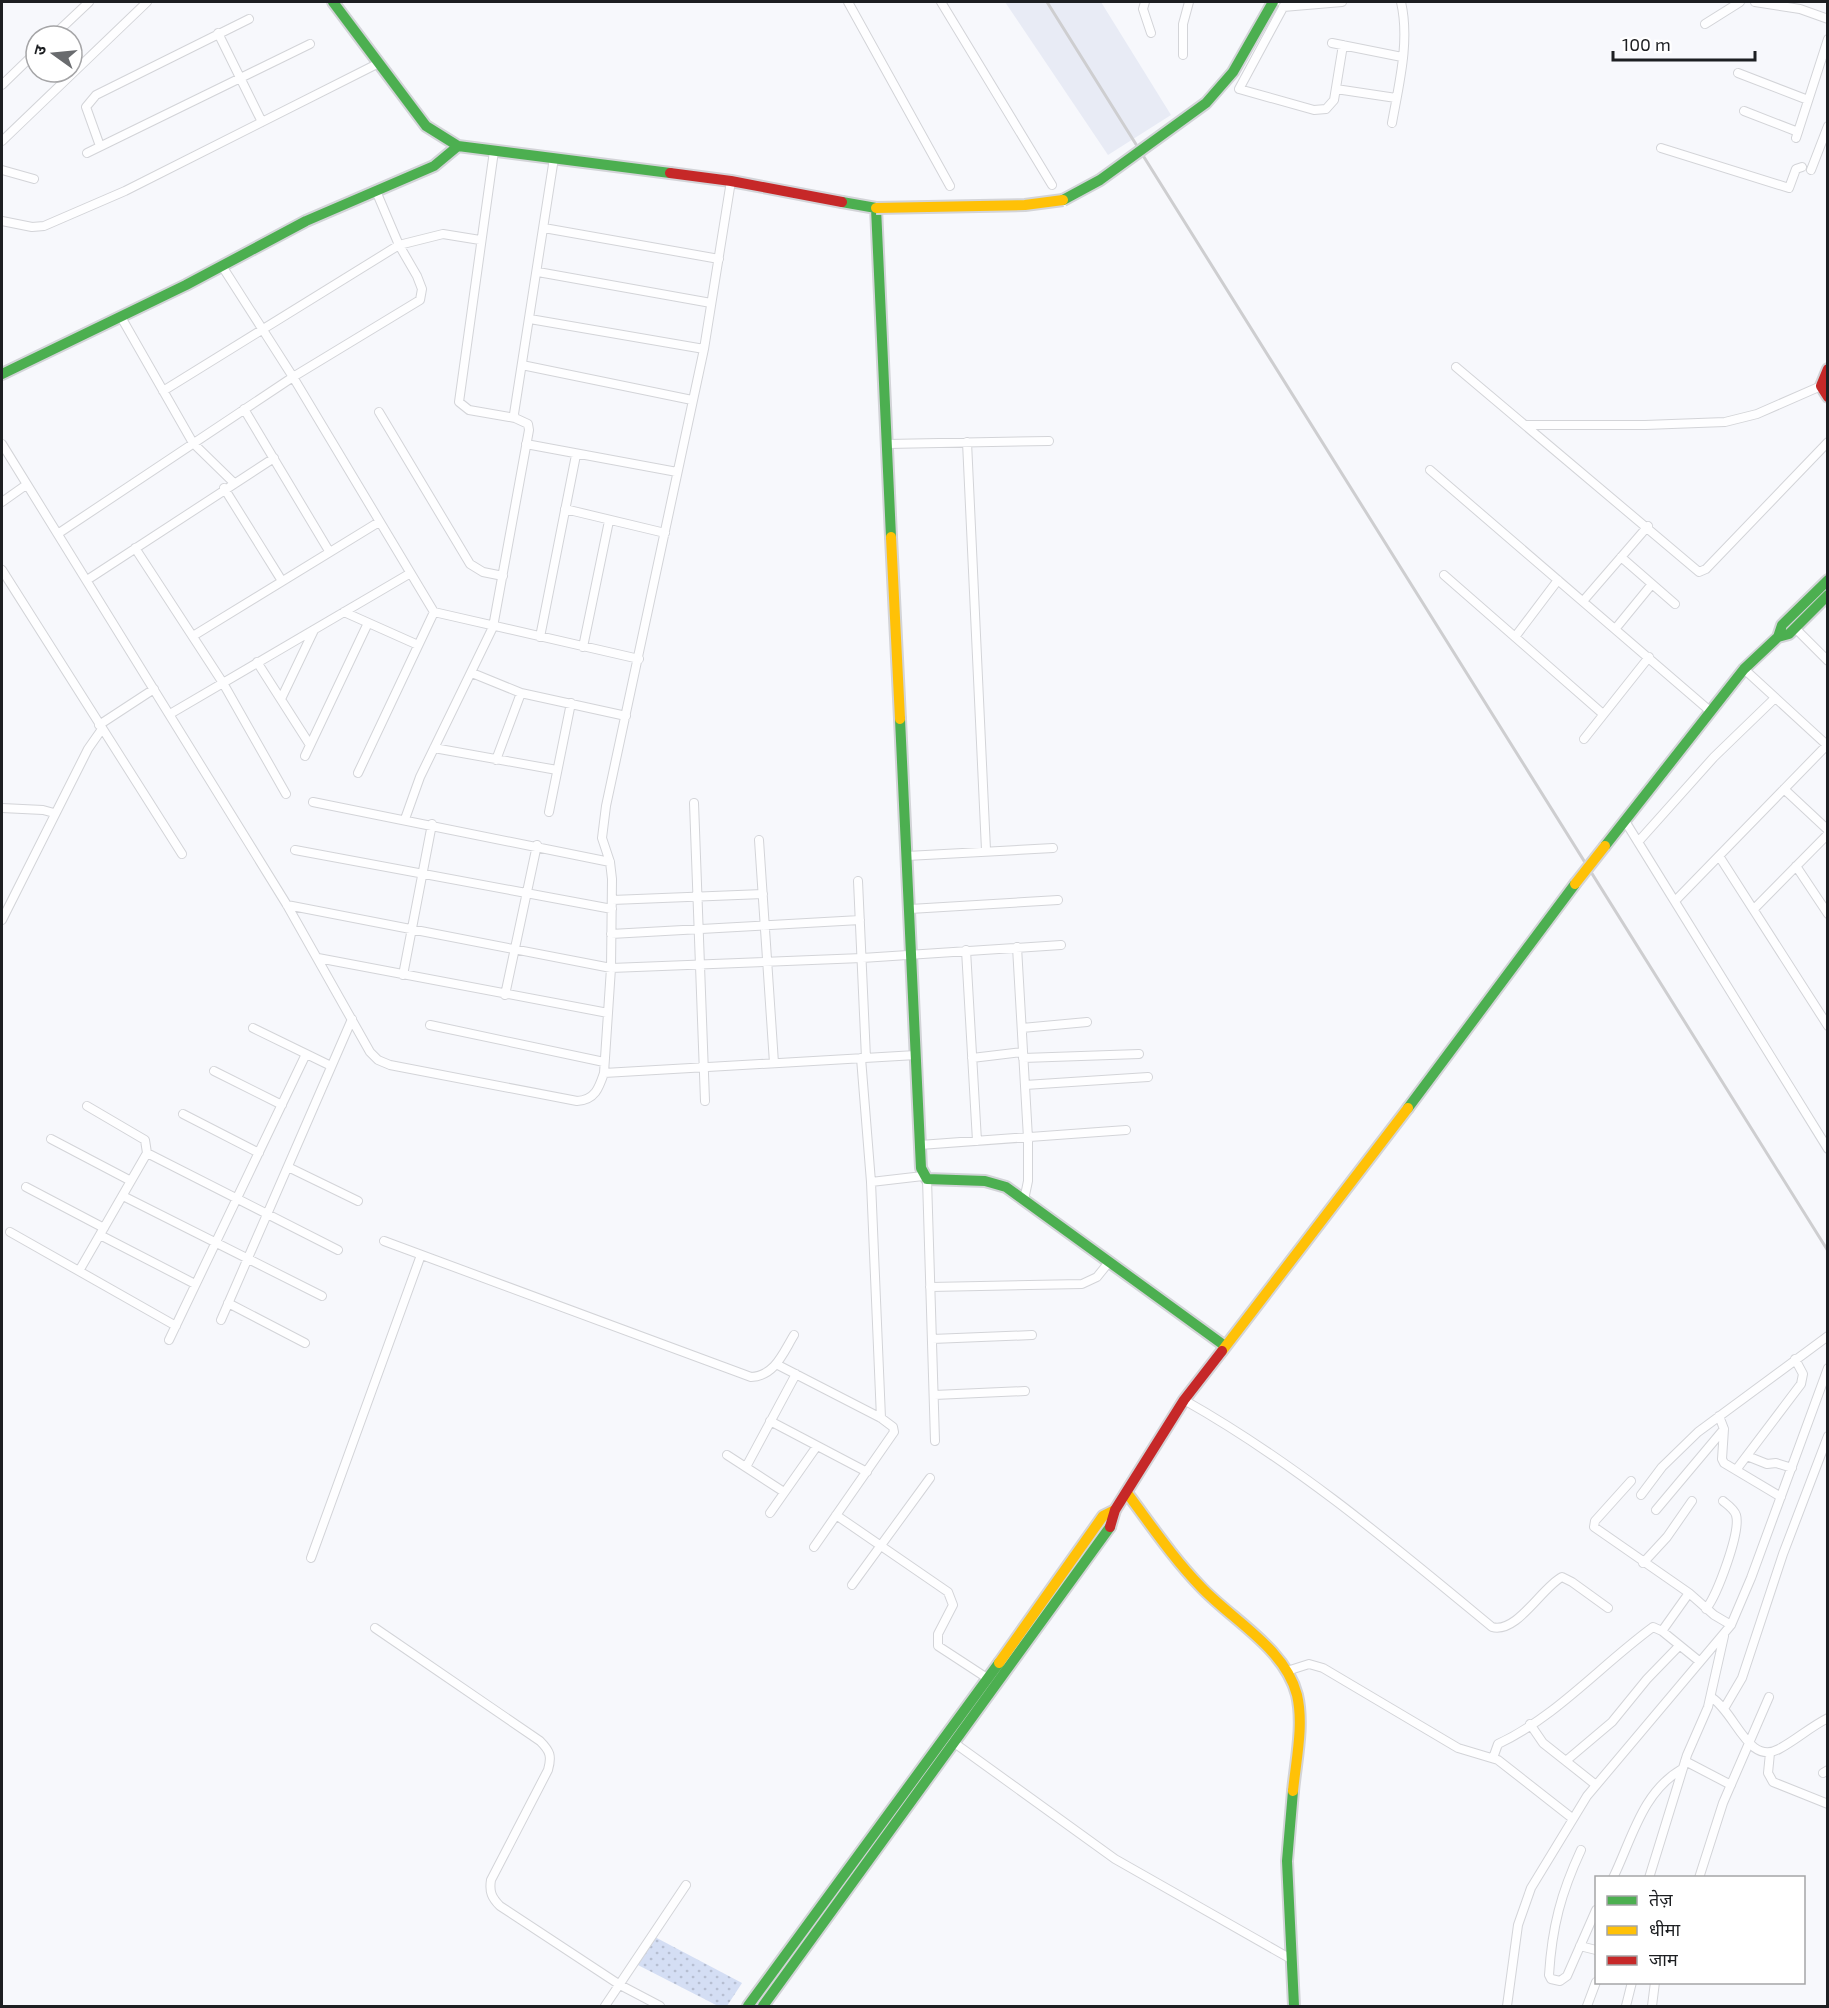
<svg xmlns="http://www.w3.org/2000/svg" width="1829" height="2008" viewBox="0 0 1829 2008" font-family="'Exo 2','Noto Sans Devanagari',sans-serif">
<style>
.built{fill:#e8ebf5}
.park{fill:url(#park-dots)}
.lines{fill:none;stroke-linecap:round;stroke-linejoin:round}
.street-casing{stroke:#d3d4d8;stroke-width:10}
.fast-casing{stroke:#d3d4d8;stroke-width:14}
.slow-casing{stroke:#d3d4d8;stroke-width:14}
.jam-casing{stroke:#d3d4d8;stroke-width:14}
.street{stroke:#fefeff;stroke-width:8}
.fast{stroke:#4caf50;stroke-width:10}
.slow{stroke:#ffc107;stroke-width:10}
.jam{stroke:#c62828;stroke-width:10}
.rail{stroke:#ceced0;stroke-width:3}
.fast-bridge-casing{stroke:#d3d4d8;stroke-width:14;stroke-linecap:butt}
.slow-bridge-casing{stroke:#d3d4d8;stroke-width:14;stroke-linecap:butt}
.fast-bridge{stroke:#4caf50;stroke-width:10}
.slow-bridge{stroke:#ffc107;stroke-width:10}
</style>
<defs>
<pattern id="park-dots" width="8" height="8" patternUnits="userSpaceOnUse" patternTransform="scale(1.5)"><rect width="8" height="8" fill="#d4def4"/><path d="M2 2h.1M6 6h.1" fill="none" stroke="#b6bed1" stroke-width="1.8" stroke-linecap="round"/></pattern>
</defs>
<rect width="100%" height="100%" fill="#f7f8fc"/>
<path class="built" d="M1005,2H1101L1171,115L1108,155Z"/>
<path class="park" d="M653,1936L742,1983L727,2006H718L634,1963Z"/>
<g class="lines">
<defs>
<path id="street" d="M848,2L950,186
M941,2L1052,185
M1145,2L1143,9L1151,33
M1286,2L1239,89L1314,110L1326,109L1334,100L1343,45
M1755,2L1800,9L1828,19
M1283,7L1342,2
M1705,24L1740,2
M218,33L262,122
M53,36L89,2
M1332,43L1402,57
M1183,55V24L1189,2
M1738,73L1808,100
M2,85L36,52
M1336,89L1396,98
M1744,111L1798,132
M1392,123C1399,84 1410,41 1401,2
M1796,138L1828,39
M2,141L147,2
M100,146L86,107L96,95L249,19
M1661,148L1789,188L1796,169L1802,167
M494,151L459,402L469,410L515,418
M87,153L310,44
M2,170L34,179
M1811,170L1828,126
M2,221L32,227L44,226L125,191L377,64
M544,228L719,259
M222,266L293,377L434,612L639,659
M538,272L711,303
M121,317L193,443L233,482
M530,319L704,349
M522,365L692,400
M1456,367L1699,572L1706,569L1828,442
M163,391L399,245L443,234L480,240
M244,409L329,551
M379,412L470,564L483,572L503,576
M1527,425H1645L1725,422L1757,414L1821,386
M967,442L986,850
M2,444L287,905L370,1052L378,1060L390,1065L577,1101C595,1100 599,1088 604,1073L611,968L612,879L610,862L602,838L606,806L704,349L731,181
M526,444L677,472
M887,444L1049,441
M1430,470L1710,711
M224,488L282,581
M2,502L26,485
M565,509L665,533
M59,533L293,377L420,300L422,289L417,276L399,245L376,191
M135,548L223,683L286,794
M1621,557L1675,604
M2,570L182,854
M1444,575L1603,714
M87,580L274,458
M1584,600L1648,526
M344,612L418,645
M1616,628L1652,584
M1795,628L1828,661
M193,636L379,522
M540,637L576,455
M1515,637L1558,580
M583,647L609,521
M257,662L310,745
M1744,669L1828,746
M472,673L521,693L626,716
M281,699L314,630
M170,714L409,574
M99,725L154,689
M1584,739L1649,657
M434,748L557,770
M305,756L368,623
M496,760L521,693
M358,773L434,612
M1784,789L1828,830
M313,802L610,862
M694,803L705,1101
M2,808L43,810L54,813
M549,812L571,703
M405,819L420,777L493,627L529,430L528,424L515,418L514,414L554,158
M1625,821L1828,1149
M759,840L774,1063
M1638,842L1714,757L1775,698
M295,850L612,909
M907,856L1053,848
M1719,856L1828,1026
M1796,866L1828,914
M858,881L866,1058
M612,900L763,894
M1676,900L1827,745
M287,905L611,968L862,958L1061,945
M910,909L1058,900
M1754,909L1828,834
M2,920L88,749L102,729
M611,934L860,920
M1017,947L1028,1138V1181L1024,1200
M966,950L977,1141
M318,958L608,1013
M403,975L432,824
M505,995L537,845
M430,1025L604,1062
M253,1028L331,1066
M1022,1028L1087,1022
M861,1058L871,1182L881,1418
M972,1058L1023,1052
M1023,1058L1139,1054
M214,1071L282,1105
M604,1073L916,1055
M1025,1085L1148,1077
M183,1114L259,1153
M51,1139L131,1181
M920,1145L1126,1130
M147,1153L338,1250
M288,1167L358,1201
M927,1179L935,1441
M871,1182L923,1176
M26,1187L104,1228
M123,1196L322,1296
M10,1232L176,1326
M100,1235L195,1284
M384,1241L751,1377C775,1376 783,1353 794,1335
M79,1271L147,1153L145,1140L87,1106
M930,1287L1082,1284L1097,1277L1109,1262
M228,1303L305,1343
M221,1320L352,1019
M932,1339L1032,1335
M169,1340L306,1054
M776,1364L881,1418L893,1427L894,1432L814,1547
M934,1395L1025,1391
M1184,1400C1296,1463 1394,1546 1492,1627C1517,1634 1542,1587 1562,1577L1572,1582L1608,1608
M1719,1416L1724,1429L1722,1459L1724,1463L1781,1497
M770,1421L867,1472
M727,1455L784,1492
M1747,1456L1767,1464L1776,1463L1792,1468
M746,1467L796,1374
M1736,1470L1801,1384L1803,1374L1795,1359
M1631,1481L1595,1521L1594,1527L1689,1593L1714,1615L1731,1625
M1641,1495L1662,1467L1698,1432L1828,1336
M1656,1510L1724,1429
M770,1513L817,1446
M836,1515L948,1592L953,1605L938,1634V1646L987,1678
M311,1558L421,1255
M1643,1563L1667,1537L1692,1501
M852,1585L930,1478
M1706,1609C1717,1595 1741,1532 1736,1515C1734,1509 1728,1505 1723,1501
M375,1628L540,1741C550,1751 552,1756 548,1770L491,1880C489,1892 492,1898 500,1906L620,1985L660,2006
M1662,1631L1689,1593
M1287,1671L1309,1664L1323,1668L1458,1748L1498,1760L1572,1818
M1711,1697C1736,1713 1748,1766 1779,1749C1796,1740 1810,1727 1828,1718
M1725,1707L1742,1678L1783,1554L1828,1436
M1530,1724L1543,1743L1596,1785
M953,1742L1115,1859L1291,1959
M1770,1753L1768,1773L1773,1782L1828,1804
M1493,1758L1498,1744C1556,1717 1601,1665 1653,1627L1662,1631L1699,1661
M1567,1760L1612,1722L1647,1679L1679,1646
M1685,1761L1731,1785
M1823,1773L1828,1770
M1581,1850C1561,1893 1552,1927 1549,1975L1551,1979L1560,1981L1567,1976L1596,1910
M1613,1878C1632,1839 1642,1792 1682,1769
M1649,1878L1687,1755L1708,1707L1724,1636
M1699,1878L1723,1803L1769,1697
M1580,1946L1596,1950
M605,2006L686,1885
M1507,2006L1518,1925L1531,1888L1587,1796L1731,1625L1751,1578L1828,1368
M1587,2006L1596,1982
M1626,2006L1632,1982
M1652,2006L1655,1982"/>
<path id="fast" d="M333,2L426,126L458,146L670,173
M842,202L876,208L891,537
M2,374L186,285L306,221L434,166L458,146
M1778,637L1782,625L1828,580
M900,719L921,1168L927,1179L985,1181L1006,1187L1225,1346
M1605,846L1744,669L1778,637L1789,634L1828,595
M1408,1108L1575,884
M1293,1791L1287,1861L1294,2006
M748,2006L999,1663
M763,2006L1110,1527"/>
<path id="slow" d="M891,537L900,719
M1222,1351L1408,1108
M1127,1493C1151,1525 1173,1558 1201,1587C1232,1620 1285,1648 1297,1695C1304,1725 1296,1760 1293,1791
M999,1663L1103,1516L1115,1510"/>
<path id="jam" d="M670,173L731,181L842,202
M1828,369L1821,386L1828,397
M1110,1527L1115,1510L1184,1400L1222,1351"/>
</defs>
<use href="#street" class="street-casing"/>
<use href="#fast" class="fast-casing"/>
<use href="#slow" class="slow-casing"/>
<use href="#jam" class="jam-casing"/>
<use href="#street" class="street"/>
<use href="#fast" class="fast"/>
<use href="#slow" class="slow"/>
<use href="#jam" class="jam"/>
<path class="rail" d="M1047,2L1828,1251"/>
<defs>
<path id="fast-bridge" d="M1063,200L1100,180L1206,103L1233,72L1273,2"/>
<path id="slow-bridge" d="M876,208L1025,205L1063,200
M1575,884L1605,846"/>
</defs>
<use href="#fast-bridge" class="fast-bridge-casing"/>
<use href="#slow-bridge" class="slow-bridge-casing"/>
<use href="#fast-bridge" class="fast-bridge"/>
<use href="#slow-bridge" class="slow-bridge"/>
</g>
<rect width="1829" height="2008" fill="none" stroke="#1d1f22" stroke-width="6"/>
<rect x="1595" y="1876" width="210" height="108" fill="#ffffff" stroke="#a5a5a7" stroke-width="1.5"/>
<rect x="1607" y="1896" width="30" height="9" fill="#4caf50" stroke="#a5a5a7" stroke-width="1.5"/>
<text x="1649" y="1906" font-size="18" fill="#1d1f22">तेज़</text>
<rect x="1607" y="1926" width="30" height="9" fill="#ffc107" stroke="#a5a5a7" stroke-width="1.5"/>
<text x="1649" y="1936" font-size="18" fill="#1d1f22">धीमा</text>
<rect x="1607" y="1956" width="30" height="9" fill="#c62828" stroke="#a5a5a7" stroke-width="1.5"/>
<text x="1649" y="1966" font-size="18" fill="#1d1f22">जाम</text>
<g transform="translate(54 54) rotate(285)"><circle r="28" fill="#ffffff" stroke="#a5a5a7" stroke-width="1.5"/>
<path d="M0-4.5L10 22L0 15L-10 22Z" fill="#696b6e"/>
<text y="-9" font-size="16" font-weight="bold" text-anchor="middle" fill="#1d1f22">उ</text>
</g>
<path d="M1613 51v9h142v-9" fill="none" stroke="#1d1f22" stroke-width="3"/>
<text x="1622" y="51" font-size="18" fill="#1d1f22" stroke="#ffffff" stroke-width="4.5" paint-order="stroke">100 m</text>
</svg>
